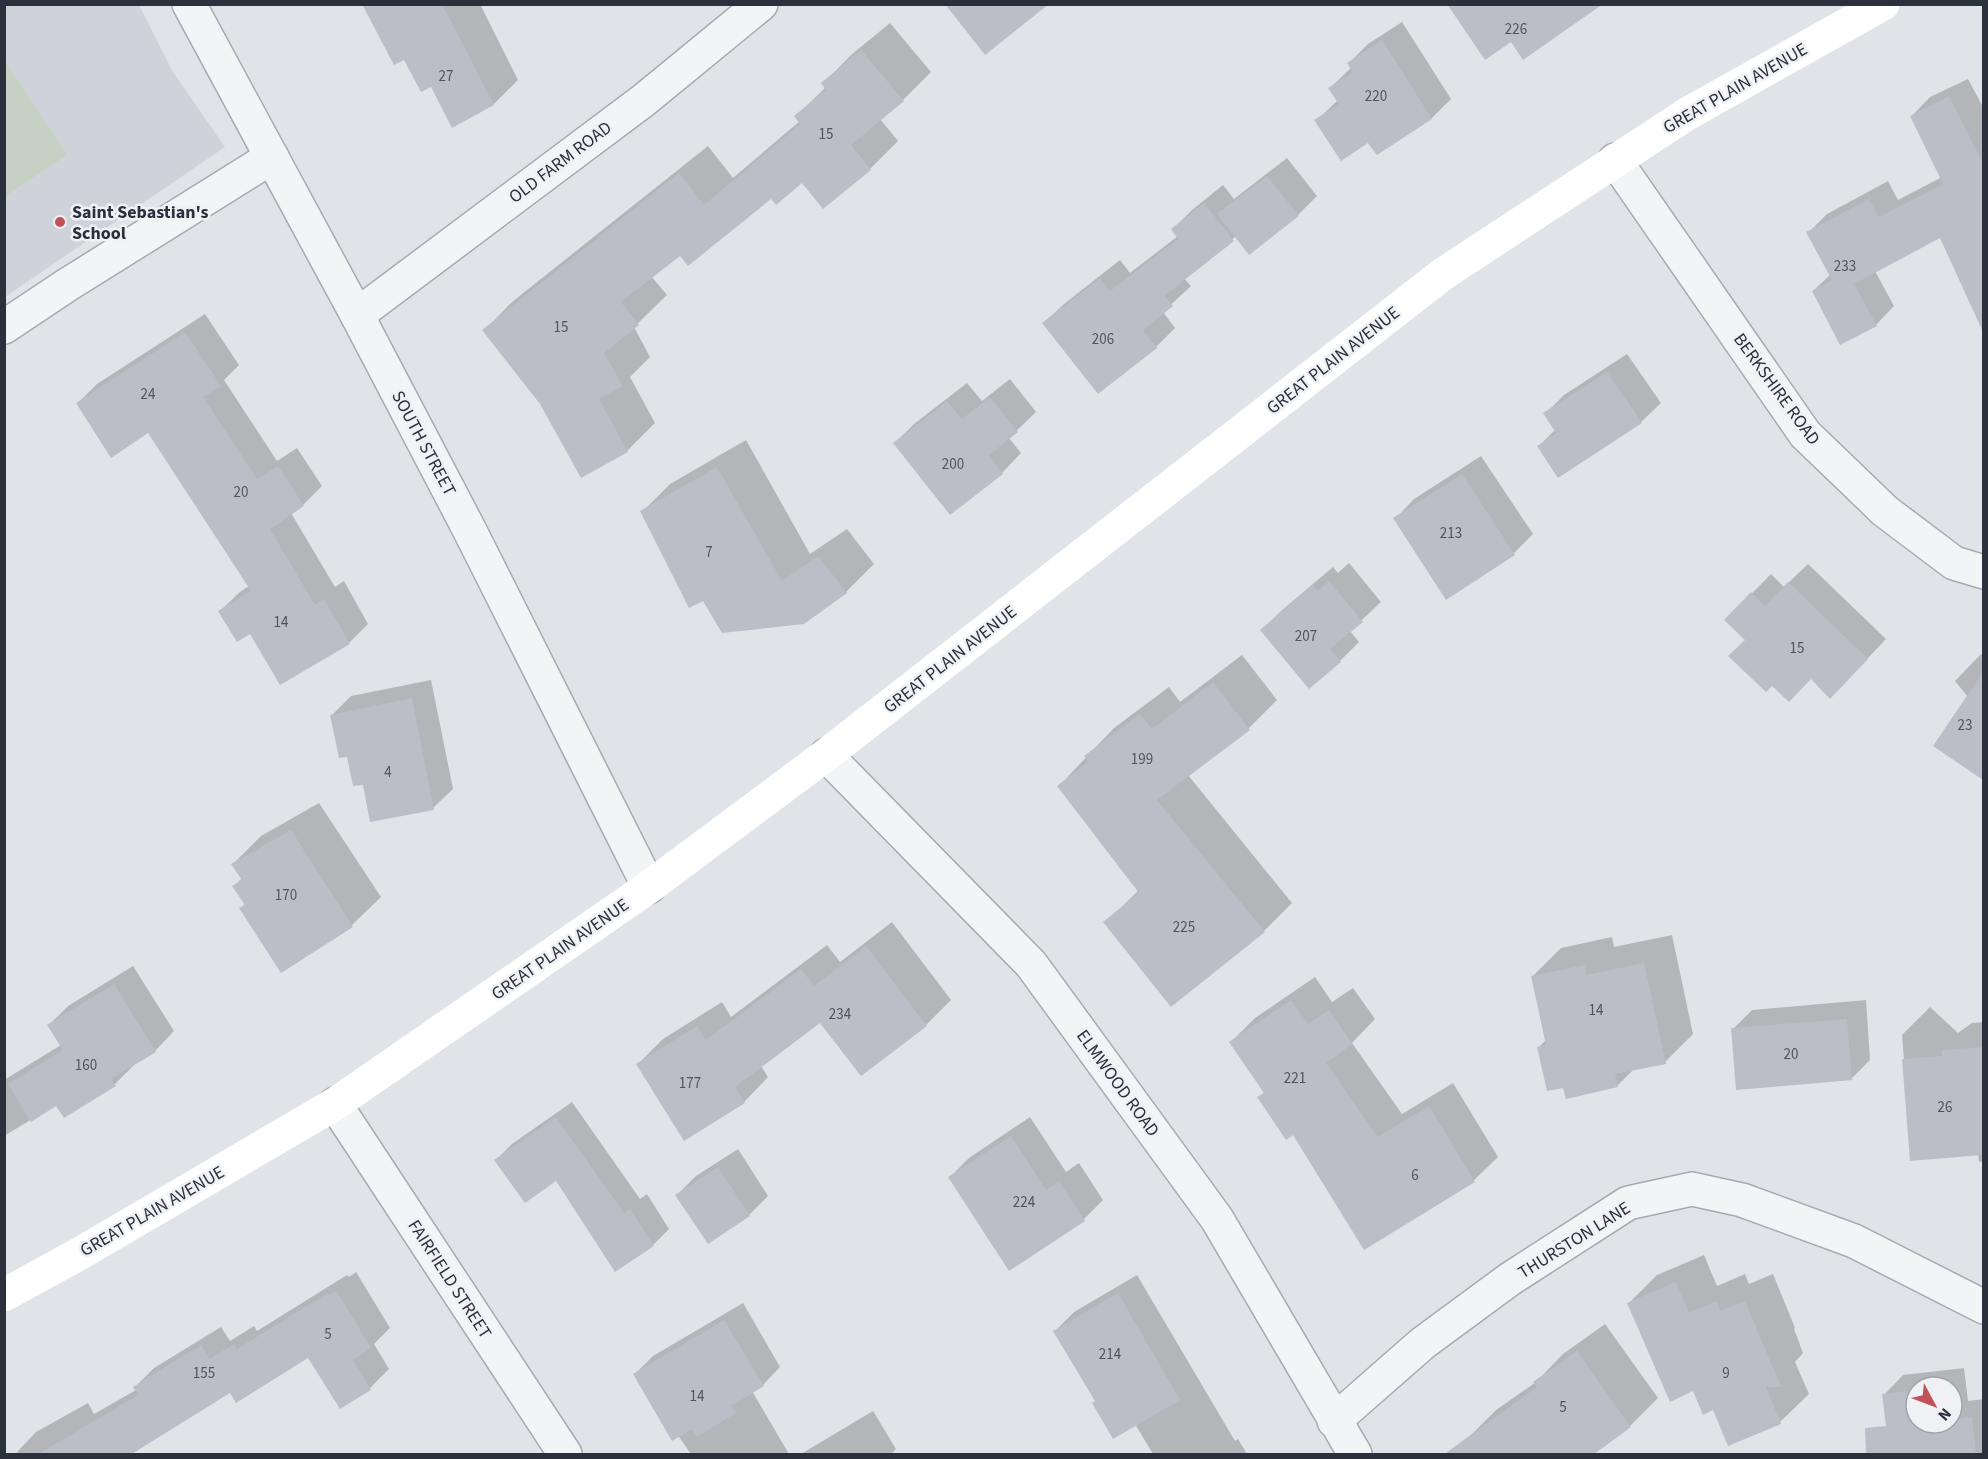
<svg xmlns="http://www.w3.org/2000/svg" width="1988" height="1459" viewBox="0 0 1988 1459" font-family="'Source Sans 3',sans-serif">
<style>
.built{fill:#cfd2d9}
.green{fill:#c5d1c2}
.shadow{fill:#0003;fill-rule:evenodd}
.building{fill:#bbbec7}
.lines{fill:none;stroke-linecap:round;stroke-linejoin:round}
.minor-casing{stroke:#a6aab1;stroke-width:36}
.tertiary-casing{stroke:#a6aab1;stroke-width:36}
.minor{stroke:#f3f4f6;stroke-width:33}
.tertiary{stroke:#f3f4f6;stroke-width:33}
.secondary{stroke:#fff;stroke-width:33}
.poi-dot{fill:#c05259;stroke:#f0f1f5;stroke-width:2}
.labels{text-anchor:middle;stroke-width:5;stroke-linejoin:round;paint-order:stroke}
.number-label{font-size:15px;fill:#4f5460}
.street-label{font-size:18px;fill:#2b303d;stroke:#f0f1f5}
.poi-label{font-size:18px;font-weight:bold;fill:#2b303d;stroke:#f0f1f5;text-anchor:start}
</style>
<rect width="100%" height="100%" fill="#e0e3e8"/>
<path class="built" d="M5,5H139L173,72L225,147L5,297Z"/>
<path class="green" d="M4,60L67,155L5,196H4Z"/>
<path class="shadow" d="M364,4H480L518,80L494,104L431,85L404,58Z
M1402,22L1451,99L1432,118L1377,153L1369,140L1316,121L1338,100L1330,88L1352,67L1349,63L1368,44Z
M890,23L931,72L903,100L880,119L898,141L870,169L823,206L802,181L771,197L680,253L651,276L667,295L634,327L650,357L630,377L655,423L627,451L542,403L484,331L512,302L708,146L733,178L800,121L796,116L826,87L823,84L851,55Z
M1968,79L1984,109V228L1945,247L1940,236L1875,271L1894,306L1876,325L1813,291L1831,274L1808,233L1827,214L1888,181L1898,200L1942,177L1912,116L1930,97Z
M1287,158L1317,196L1298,215L1249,253L1236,236L1184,278L1191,286L1163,312L1175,328L1156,347L1098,392L1044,323L1064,304L1120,260L1130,273L1178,236L1173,229L1192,210L1223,185L1234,199Z
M205,314L239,365L224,380L277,461L297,448L322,486L303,505L291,513L335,587L344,581L368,624L349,643L251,632L220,611L240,592L249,586L148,431L78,403L97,384Z
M1627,354L1661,403L1641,422L1539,446L1556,429L1545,414L1564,395Z
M1010,379L1036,412L1009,438L1021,453L1002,473L895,443L914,424L967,383L982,401Z
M746,440L810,554L847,529L874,564L846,592L703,599L642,512L670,484Z
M1481,456L1533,534L1514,553L1395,519L1414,499Z
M1349,563L1381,602L1350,631L1359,642L1340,661L1262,630L1281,611L1333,567L1338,573Z
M1808,564L1886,639L1849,678H1811L1747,640L1726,620L1771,574L1784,587Z
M1981,654L1984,656V746L1960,763L1968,697L1955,681Z
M1242,655L1277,700L1249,728L1188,775L1292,903L1264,931L1105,923L1139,890L1059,786L1114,728L1169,687L1180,702Z
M431,680L453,789L433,808L364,783L348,756L332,715L351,696Z
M319,803L381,897L352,925L282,971L241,908L246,903L234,886L242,878L233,864L261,836Z
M892,922L951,1000L926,1025L861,1074L820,1021L761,1066L768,1077L744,1102L638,1064L663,1039L722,1002L731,1017L827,945L840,962Z
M1672,935L1693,1034L1665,1062L1634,1069L1617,1086H1565L1539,1047L1546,1040L1533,976L1561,948L1612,937L1614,947Z
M133,966L174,1031L155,1051L133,1064L134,1065L115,1084L64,1116L57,1104L4,1136V1080L61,1045L49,1025L68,1006Z
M1315,977L1332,1002L1353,988L1375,1019L1352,1043L1402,1114L1453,1083L1498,1157L1474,1180L1365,1247L1294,1133L1259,1098L1265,1091L1231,1042L1255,1018Z
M1866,1000L1870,1060L1851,1079L1733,1029L1752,1010Z
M1930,1007L1958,1033L1972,1023L1984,1022V1161L1979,1162L1978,1154L1912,1159L1902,1035Z
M572,1102L640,1199L647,1194L669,1229L653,1245L557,1179L496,1160L512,1144Z
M1030,1117L1066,1172L1079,1163L1103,1200L1084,1219L1010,1269L950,1177L969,1158Z
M738,1149L768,1196L749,1215L677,1195L696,1176Z
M1704,1255L1717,1286L1745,1274L1749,1284L1773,1274L1795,1328L1794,1329L1803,1353L1795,1362L1809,1394L1780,1422L1729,1444L1714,1408L1694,1389L1629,1303L1657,1275Z
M356,1272L390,1328L374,1344L389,1369L370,1388L309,1356L231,1391L120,1454H19L17,1452L36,1432L88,1403L94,1414L136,1390L134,1388L154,1368L221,1327L230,1341L254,1326L257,1331L347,1275L349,1277Z
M1137,1275L1235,1441L1238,1439L1247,1454H1153L1135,1424L1096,1401L1055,1331L1074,1312Z
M743,1303L780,1367L763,1385L752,1391L789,1454H691L635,1374L653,1356Z
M1605,1324L1658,1398L1630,1426L1468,1438L1496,1410L1536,1382L1563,1354Z
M1964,1368L1968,1401L1984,1399V1454H1901L1884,1395L1903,1375ZM1916,1387H1952V1423H1916Z
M873,1411L896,1449L891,1454H801Z"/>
<path class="building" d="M362,4H442L494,105L452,128L431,87L421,92L404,60L394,65Z
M945,4H1049L985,55Z
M1447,4H1603L1523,60L1511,42L1485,60Z
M1382,40L1432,119L1377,155L1368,143L1341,161L1314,120L1339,104L1328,88L1353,72L1347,63Z
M861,50L904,101L851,145L871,170L823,209L802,183L776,205L771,199L688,266L680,256L621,302L639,325L604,353L623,386L599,399L628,452L581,478L540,404L482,330L679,173L704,205L800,124L794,116L826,90L821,83Z
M1949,96L1983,163V332L1940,238L1854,284L1877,326L1840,345L1812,291L1832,280L1806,232L1869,199L1879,217L1943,184L1910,116Z
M1267,176L1299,216L1249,255L1217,214Z
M1204,203L1234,241L1164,296L1173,306L1143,330L1157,348L1098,394L1042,323L1100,278L1110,291L1178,239L1171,229Z
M185,332L221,386L203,397L257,479L278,466L304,506L270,529L315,605L324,599L350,644L280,685L250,634L237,642L218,611L251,591L148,433L111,458L76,403Z
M1607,372L1642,423L1558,478L1537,446L1556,433L1543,413Z
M990,397L1018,432L989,455L1003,474L950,515L893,443L947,401L962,419Z
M717,467L782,581L818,556L847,593L804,624L722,633L703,601L689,608L640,511Z
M1462,474L1515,555L1446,600L1393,518Z
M1329,581L1363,622L1330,649L1341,662L1309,689L1260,630L1313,585L1318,591Z
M1788,582L1868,659L1830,699L1811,679L1789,702L1772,686L1766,692L1728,656L1745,640L1724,620L1751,592L1765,606Z
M1983,672V780L1933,746Z
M1213,682L1250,730L1157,800L1265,932L1171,1007L1103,922L1139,893L1057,786L1088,762L1084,756L1140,714L1152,729Z
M412,698L434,810L370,822L363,785L353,786L347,757L339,758L330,715Z
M291,830L353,927L281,973L239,908L245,905L232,886L242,880L231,864Z
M866,946L927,1026L861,1076L820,1023L735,1087L745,1103L684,1141L636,1064L697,1026L706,1040L801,969L814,986Z
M1644,963L1666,1064L1615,1074L1618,1087L1566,1099L1563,1088L1547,1091L1537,1047L1546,1045L1531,976L1585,965L1586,975Z
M114,984L156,1052L111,1079L116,1086L64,1118L56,1106L31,1122L8,1084L63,1050L47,1025Z
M1291,1000L1308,1024L1329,1010L1352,1044L1326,1063L1378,1137L1429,1106L1475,1182L1364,1250L1293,1135L1286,1140L1257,1097L1264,1093L1229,1042Z
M1847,1019L1852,1080L1736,1090L1731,1028Z
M1983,1047V1155L1910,1161L1902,1059L1942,1056V1050Z
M556,1117L624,1213L630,1209L654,1246L615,1272L556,1181L525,1203L494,1160Z
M1011,1136L1046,1190L1059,1181L1085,1221L1009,1271L948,1177Z
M718,1167L750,1216L708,1244L675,1195Z
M1676,1282L1689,1313L1717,1301L1720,1311L1745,1301L1781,1387H1766L1781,1424L1728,1446L1713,1410L1703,1415L1693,1391L1670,1402L1627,1303Z
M336,1290L371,1348L353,1360L371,1390L340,1409L308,1358L236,1403L230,1393L130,1455H37L138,1395L133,1387L201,1345L210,1359L234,1344L237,1349L328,1293L329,1295Z
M1118,1293L1180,1400L1113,1439L1092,1403L1095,1401L1053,1331Z
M724,1320L764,1386L731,1406L736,1413L697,1437L692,1429L672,1441L633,1374Z
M1577,1351L1631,1427L1593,1455H1443L1537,1387L1533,1382Z
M1916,1390V1423H1952V1419L1972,1417L1976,1455H1866L1865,1428L1886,1426L1882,1394Z"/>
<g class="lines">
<defs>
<path id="minor" d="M1615,160L1805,434L1885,511L1954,563L1984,572
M357,315L644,100L761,4
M4,327L67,285L272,157
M826,755L1031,964L1217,1219L1355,1454
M335,1104L565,1454
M1334,1421L1423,1343L1510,1279L1628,1203L1692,1189L1742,1200L1854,1241L1984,1307"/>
<path id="tertiary" d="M189,4L357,315L469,529L649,887"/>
</defs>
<use href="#minor" class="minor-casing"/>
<use href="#tertiary" class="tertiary-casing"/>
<use href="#minor" class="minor"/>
<use href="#tertiary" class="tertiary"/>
<path class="secondary" d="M4,1295L79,1254L335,1104L649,887L826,755L1443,274L1687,114L1883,4"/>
</g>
<circle class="poi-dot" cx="60" cy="222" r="6"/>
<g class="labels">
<g class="number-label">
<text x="1516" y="34">226</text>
<text x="446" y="81">27</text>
<text x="1376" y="101">220</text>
<text x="826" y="139">15</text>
<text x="1845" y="271">233</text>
<text x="561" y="332">15</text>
<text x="1103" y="344">206</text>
<text x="148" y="399">24</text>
<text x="953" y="469">200</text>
<text x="241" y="497">20</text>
<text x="1451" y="538">213</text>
<text x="709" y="557">7</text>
<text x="281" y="627">14</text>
<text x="1306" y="641">207</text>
<text x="1797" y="653">15</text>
<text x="1965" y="730">23</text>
<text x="1142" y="764">199</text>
<text x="388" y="777">4</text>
<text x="286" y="900">170</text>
<text x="1184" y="932">225</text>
<text x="1596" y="1015">14</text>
<text x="840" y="1019">234</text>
<text x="1791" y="1059">20</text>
<text x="86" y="1070">160</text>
<text x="1295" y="1083">221</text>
<text x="690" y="1088">177</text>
<text x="1945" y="1112">26</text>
<text x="1415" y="1180">6</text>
<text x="1024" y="1207">224</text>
<text x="328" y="1339">5</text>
<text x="1110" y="1359">214</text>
<text x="204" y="1378">155</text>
<text x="1726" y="1378">9</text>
<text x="697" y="1401">14</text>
<text x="1563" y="1412">5</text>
</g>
<g class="street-label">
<text transform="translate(1735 88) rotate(-30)" y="6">GREAT PLAIN AVENUE</text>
<text transform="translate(560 162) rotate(-37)" y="6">OLD FARM ROAD</text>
<text transform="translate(1333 360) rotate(-38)" y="6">GREAT PLAIN AVENUE</text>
<text transform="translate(1777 389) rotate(54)" y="6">BERKSHIRE ROAD</text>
<text transform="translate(424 443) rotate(62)" y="6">SOUTH STREET</text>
<text transform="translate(950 659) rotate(-38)" y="6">GREAT PLAIN AVENUE</text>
<text transform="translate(560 949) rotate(-35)" y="6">GREAT PLAIN AVENUE</text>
<text transform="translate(1118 1083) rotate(54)" y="6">ELMWOOD ROAD</text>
<text transform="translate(152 1211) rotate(-30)" y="6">GREAT PLAIN AVENUE</text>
<text transform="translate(1574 1240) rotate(-32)" y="6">THURSTON LANE</text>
<text transform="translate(450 1279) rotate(57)" y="6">FAIRFIELD STREET</text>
</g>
<g class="poi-label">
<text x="72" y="218">Saint Sebastian's<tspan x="72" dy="21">School</tspan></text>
</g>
</g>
<rect width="1988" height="1459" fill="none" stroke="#2b303d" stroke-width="12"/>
<g transform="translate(1934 1405) rotate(131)"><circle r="28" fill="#f0f1f5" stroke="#a1a4ab" stroke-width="1.5"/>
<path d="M0-4.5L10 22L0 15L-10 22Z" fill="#c05259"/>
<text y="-9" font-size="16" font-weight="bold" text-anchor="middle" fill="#2b303d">N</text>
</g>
</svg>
